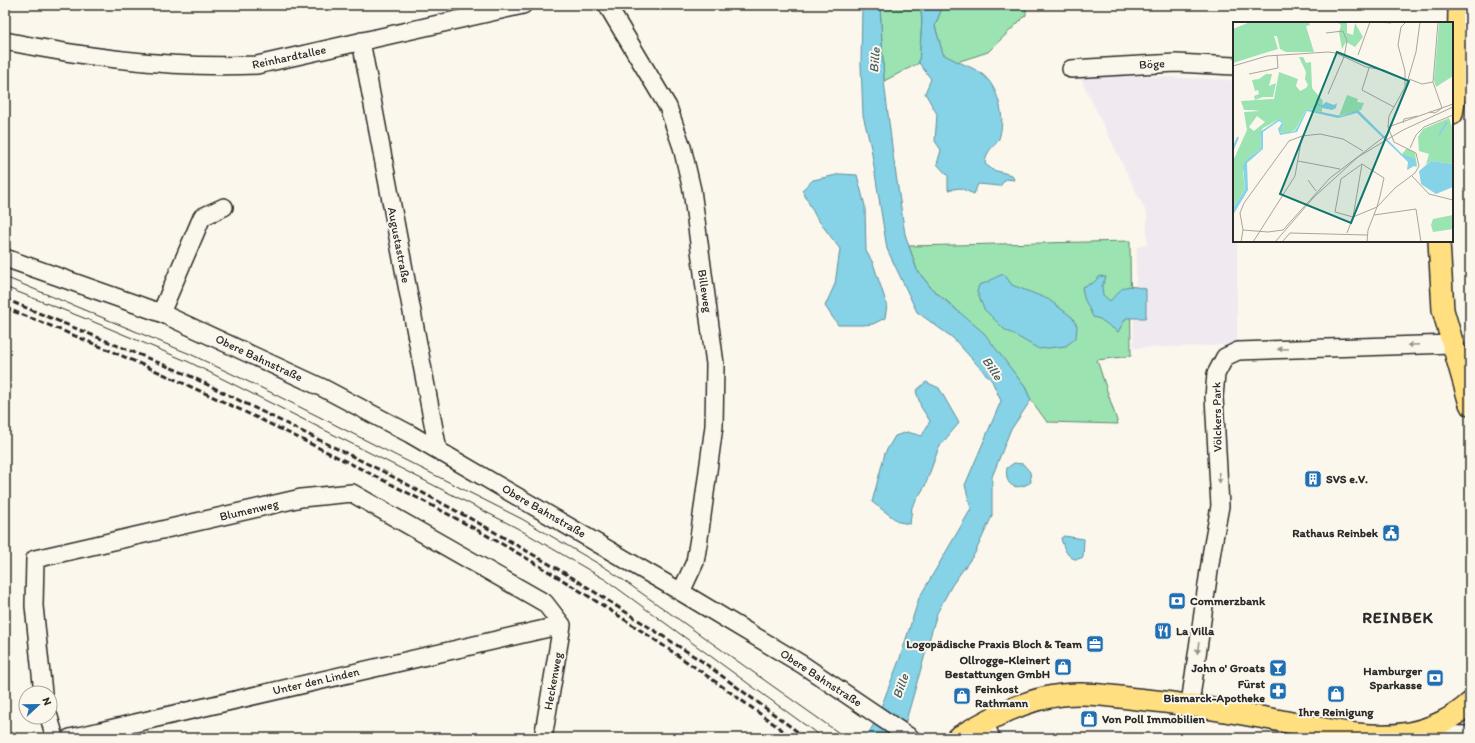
<svg xmlns="http://www.w3.org/2000/svg" width="1475" height="743" viewBox="0 0 1475 743" font-family="Itim,sans-serif">
<style>
.built{fill:#f1e9f0}
.green{fill:#9be3b1;stroke:#63876e}
.water{fill:#86d2e6;stroke:#628f9b}
.lines{fill:none;stroke-linecap:round;stroke-linejoin:round}
.minor-casing{stroke:#2b2b2b;stroke-width:20}
.major-casing{stroke:#2b2b2b;stroke-width:24}
.minor{stroke:#fbf7ec;stroke-width:17}
.major{stroke:#ffdf80;stroke-width:21}
.tram{stroke:#2b2b2b;stroke-width:1}
.rail{stroke:#2b2b2b;stroke-width:3;stroke-dasharray:6 3;stroke-linecap:butt}
.oneway{fill:#93918c}
.labels{text-anchor:middle;stroke-width:4;stroke-linejoin:round;paint-order:stroke}
.street-label{font-size:12px;fill:#2b2b2b;stroke:#fbf7ec}
.poi-label{font-size:12px;font-weight:bold;fill:#2b2b2b;stroke:#fbf7ec;text-anchor:end}
.water-label{font-size:13px;font-style:italic;fill:#465d63;stroke:#fbf7ec}
.district-label{font-size:16px;font-weight:bold;letter-spacing:1px;fill:#2b2b2b;stroke:#fbf7ec}
.inset-river{fill:none;stroke:#86d2e6;stroke-width:2}
.inset-road{fill:none;stroke:#a8a59f;stroke-width:1}
.view{fill:#0f766e;fill-opacity:0.15;stroke:#0f766e;stroke-width:2}
.inset-edge{fill:none;stroke:#2b2b2b;stroke-width:2}
</style>
<rect width="100%" height="100%" fill="#fbf7ec"/>
<filter id="ink" filterUnits="userSpaceOnUse"><feTurbulence type="fractalNoise" baseFrequency=".025" numOctaves="2"/><feDisplacementMap in="SourceGraphic" scale="8" xChannelSelector="R" yChannelSelector="G"/><feConvolveMatrix kernelMatrix="1 2 1 2 8 2 1 2 1" color-interpolation-filters="sRGB"/></filter>
<g filter="url(#ink)">
<path class="built" d="M1078,73L1234,80V241H1237V343L1212,346L1133,348L1137,247L1147,245V214Z"/>
<path class="green" d="M880,5H920L922,20L919,63L884,81Z
M943,5H1026V15L988,52L957,62L943,55L935,26Z
M1130,241L1131,356L1097,360L1118,424L1047,422L1031,400L1025,387L1007,364L955,308L932,289L917,270L909,246Z"/>
<path class="water" d="M862,5H880L884,81L893,155L905,234L917,270L932,289L984,333L1025,387L1031,400L1010,431L992,477V516L975,553L952,585L937,613L901,738H866L876,720L900,658L919,598L971,509L965,485L1001,401L992,381L953,338L917,312L887,249L871,148L863,115L861,65Z
M920,5H943L935,26L943,54C970,70 989,67 999,102C1002,113 1003,123 1000,135C998,147 987,145 985,164L993,170L1012,175L1014,180L1006,179L1000,186L978,184L974,194L960,188L948,190V176L937,164L941,150L935,141L937,114L925,93L931,79L919,63L922,20Z
M841,174L857,175L865,206L866,251L873,263L887,305L885,318L873,324L863,325H838L825,306L835,284L840,249L816,217L802,190L813,180Z
M1004,274L1012,285L1048,299L1072,317L1077,326L1076,338L1066,346L1039,349L1004,329L984,309L977,292L979,285C989,283 995,276 1004,274Z
M1100,276L1106,277L1102,286L1103,295L1110,301C1125,285 1124,284 1146,289V318H1126L1118,332L1100,319L1093,317L1084,298L1082,287L1093,283Z
M926,382L939,388L959,423L939,447L925,486L912,507L910,524L899,522L872,502L885,453L895,436L907,432L922,436L930,421L921,407L916,391Z
M1014,463L1023,464L1030,472L1031,482C1016,492 1004,486 1007,468Z
M1064,536L1084,539L1083,557C1070,565 1063,548 1061,538Z"/>
<g class="lines">
<defs>
<path id="minor" d="M607,5L668,107L682,147L692,190L715,364L714,426L699,538L695,562L681,592
M5,41C88,58 173,69 257,65L523,5
M361,41L438,450
M1071,69L1176,63L1234,66
M5,258L161,313L323,388L410,434L681,592L803,665L911,738
M161,313L202,217L224,207
M43,693L34,606L35,559L301,498L352,493L545,603L562,625
M1190,704L1212,550L1220,506L1214,397L1216,374L1225,357L1238,351L1452,344
M49,717L55,738
M984,722L991,738
M1417,734L1470,735
M70,738L562,625
M543,738L562,625"/>
<path id="major" d="M1452,114L1458,77L1459,5
M1439,241L1443,310L1470,404
M957,738C989,719 1024,699 1062,695C1087,692 1112,696 1137,699C1189,704 1240,713 1292,723C1329,730 1371,740 1409,733C1431,729 1454,718 1470,703"/>
</defs>
<use href="#minor" class="minor-casing"/>
<use href="#major" class="major-casing"/>
<use href="#minor" class="minor"/>
<use href="#major" class="major"/>
<path class="tram" d="M5,277L190,354L270,392L522,519L609,570L846,738
M5,287L94,322L189,362L402,469L517,528L606,580L823,738"/>
<path class="rail" d="M5,299L186,374L386,473L484,526L573,578L703,662L806,738
M5,308C112,349 216,397 319,448C404,490 489,534 569,584C646,632 720,684 793,738"/>
</g>
<defs><path id="oneway-solid" d="M-6-.8H1V-3.2L6.5 0L1 3.2V.8H-6Z"/></defs>
<g class="oneway">
<use href="#oneway-solid" transform="translate(1413 345) rotate(178)"/>
<use href="#oneway-solid" transform="translate(1283 349) rotate(178)"/>
<use href="#oneway-solid" transform="translate(1219 478) rotate(87)"/>
<use href="#oneway-solid" transform="translate(1198 648) rotate(98)"/>
</g>
</g>
<defs>
<symbol id="building-square" viewBox="-11 -11 22 22"><rect x="-9" y="-9" width="18" height="18" rx="4" fill="#1f6fb2" stroke="#fbf7ec"/><path d="M-4-6H4V6H1V3H-1V6H-4ZM-2.5-4.3h1.7v1.8h-1.7ZM.8-4.3h1.7v1.8H.8ZM-2.5-1h1.7V.8h-1.7ZM.8-1h1.7V.8H.8Z" fill="#fff"/></symbol>
<symbol id="civic-square" viewBox="-11 -11 22 22"><rect x="-9" y="-9" width="18" height="18" rx="4" fill="#1f6fb2" stroke="#fbf7ec"/><path d="M-.6-6.5H3V-4.5H.6V-3L4-1V1h2V6H-6V1h2V-1L-.6-3ZM-1.2 2.5V6h2.4V2.5Z" fill="#fff"/></symbol>
<symbol id="bank-square" viewBox="-11 -11 22 22"><rect x="-9" y="-9" width="18" height="18" rx="4" fill="#1f6fb2" stroke="#fbf7ec"/><path d="M-6-4H6V4H-6ZM0-2.3a2.3 2.3 0 1 0 0 4.6a2.3 2.3 0 1 0 0-4.6Z" fill="#fff"/></symbol>
<symbol id="restaurant-square" viewBox="-11 -11 22 22"><rect x="-9" y="-9" width="18" height="18" rx="4" fill="#1f6fb2" stroke="#fbf7ec"/><path d="M-5-6h1v4h1v-4h1v4h1v-4h1v5L-1.5 .5V6h-2V.5L-5-1ZM5-6V6H3V1.5H1.5Q1.5-4 5-6Z" fill="#fff"/></symbol>
<symbol id="office-square" viewBox="-11 -11 22 22"><rect x="-9" y="-9" width="18" height="18" rx="4" fill="#1f6fb2" stroke="#fbf7ec"/><path d="M-6-3h4V-5.5h4V-3h4V5H-6ZM-1-4.5V-3h2v-1.5ZM-6 0V1H6V0Z" fill="#fff"/></symbol>
<symbol id="shop-square" viewBox="-11 -11 22 22"><rect x="-9" y="-9" width="18" height="18" rx="4" fill="#1f6fb2" stroke="#fbf7ec"/><path d="M-5-2.5h2.3a2.7 3.5 0 0 1 5.4 0H5L5.5 6h-11ZM-1.5-2.5h3a1.5 2.3 0 0 0-3 0Z" fill="#fff"/></symbol>
<symbol id="bar-square" viewBox="-11 -11 22 22"><rect x="-9" y="-9" width="18" height="18" rx="4" fill="#1f6fb2" stroke="#fbf7ec"/><path d="M-6-5H6L.8 .8V4.5H3.5V6h-7V4.5H-.8V.8Z" fill="#fff"/></symbol>
<symbol id="pharmacy-square" viewBox="-11 -11 22 22"><rect x="-9" y="-9" width="18" height="18" rx="4" fill="#1f6fb2" stroke="#fbf7ec"/><path d="M-2-6h4v4h4v4h-4v4h-4v-4h-4v-4h4Z" fill="#fff"/></symbol>
</defs>
<g fill-rule="evenodd">
<use href="#building-square" x="1303" y="469" width="20" height="20"/>
<use href="#civic-square" x="1381" y="523" width="20" height="20"/>
<use href="#bank-square" x="1167" y="591" width="20" height="20"/>
<use href="#restaurant-square" x="1153" y="621" width="20" height="20"/>
<use href="#office-square" x="1085" y="634" width="20" height="20"/>
<use href="#shop-square" x="1053" y="657" width="20" height="20"/>
<use href="#bar-square" x="1268" y="658" width="20" height="20"/>
<use href="#bank-square" x="1425" y="668" width="20" height="20"/>
<use href="#pharmacy-square" x="1268" y="681" width="20" height="20"/>
<use href="#shop-square" x="1326" y="684" width="20" height="20"/>
<use href="#shop-square" x="952" y="686" width="20" height="20"/>
<use href="#shop-square" x="1079" y="709" width="20" height="20"/>
</g>
<g class="labels">
<g class="street-label">
<text transform="translate(289 57) rotate(-12)" y="4">Reinhardtallee</text>
<text transform="translate(1152 64) rotate(-3)" y="4">Böge</text>
<text transform="translate(399 245) rotate(79)" y="4">Augustastraße</text>
<text transform="translate(705 291) rotate(82)" y="4">Billeweg</text>
<text transform="translate(259 358) rotate(25)" y="4">Obere Bahnstraße</text>
<text transform="translate(1217 417) rotate(-91)" y="4">Völckers Park</text>
<text transform="translate(249 510) rotate(-13)" y="4">Blumenweg</text>
<text transform="translate(544 511) rotate(30)" y="4">Obere Bahnstraße</text>
<text transform="translate(821 678) rotate(33)" y="4">Obere Bahnstraße</text>
<text transform="translate(316 681) rotate(-13)" y="4">Unter den Linden</text>
<text transform="translate(553 681) rotate(-80)" y="4">Heckenweg</text>
</g>
<g class="poi-label">
<text x="1326" y="483" text-anchor="start">SVS e.V.</text>
<text x="1378" y="537">Rathaus Reinbek</text>
<text x="1190" y="605" text-anchor="start">Commerzbank</text>
<text x="1176" y="635" text-anchor="start">La Villa</text>
<text x="1082" y="648">Logopädische Praxis Bloch &amp; Team</text>
<text x="1050" y="664">Ollrogge-Kleinert<tspan x="1050" dy="14">Bestattungen GmbH</tspan></text>
<text x="1265" y="672">John o' Groats</text>
<text x="1422" y="675">Hamburger<tspan x="1422" dy="14">Sparkasse</tspan></text>
<text x="1265" y="688">Fürst<tspan x="1265" dy="14">Bismarck-Apotheke</tspan></text>
<text x="975" y="693" text-anchor="start">Feinkost<tspan x="975" dy="14">Rathmann</tspan></text>
<text x="1336" y="716" text-anchor="middle">Ihre Reinigung</text>
<text x="1102" y="723" text-anchor="start">Von Poll Immobilien</text>
</g>
<g class="water-label">
<text transform="translate(874 60) rotate(-86)" y="5">Bille</text>
<text transform="translate(993 368) rotate(55)" y="5">Bille</text>
<text transform="translate(900 686) rotate(-71)" y="5">Bille</text>
</g>
<g class="district-label">
<text x="1398" y="623">REINBEK</text>
</g>
</g>
<g transform="translate(1233 22)">
<rect width="220" height="220" fill="#fbf7ec"/>
<path d="M17,0H76L77,3L73,4L81,30H53L47,27L44,14H41L45,27L0,41V7ZM104,0H114V11L120,13L122,1L130,15L122,25L113,20L109,27L106,10L108,3ZM206,0H220V54L203,65L201,58ZM66,35H70L73,41L78,40L79,66L90,79L89,83L83,80L82,83L89,86V90L74,87L62,108L57,110L47,111L51,101L46,97L30,106L27,111L28,127L15,136L10,150L12,168L0,186V139L14,108L11,90L27,89L19,88V85V88H11L8,79L41,77L46,50L65,57L63,64L67,69L73,66L75,63L72,57L73,50ZM24,94L32,100L21,109L16,105ZM33,52H39L36,64L43,61L40,75H30L22,78L21,74L26,72L25,68L22,69L19,58L26,57ZM114,73L125,77L124,80L131,81L128,88L106,94ZM216,96L220,108V142L198,139L189,145L193,142L196,132L186,129L185,115L190,107ZM174,126L182,131L184,144L180,138L169,132ZM220,193V207L200,210L198,203L200,197Z" fill="#9be3b1" fill-rule="evenodd"/>
<path d="M83,80L89,83L93,80L101,83L104,81L103,86L99,88L89,86L82,83ZM74,87L108,94L125,88L169,132L182,137L184,145L181,144L174,148L175,140L124,91L105,96L74,89L64,110L47,113L45,107L49,101L46,99L30,110V127L14,141L15,168L0,193V186L12,168L10,143L15,136L28,127L27,110L46,97L51,101L47,111L62,109ZM198,139L220,142V165L203,172L188,162L186,149Z" fill="#86d2e6"/>
<path class="inset-river" d="M206,113L214,100M0,127L5,115"/>
<path class="inset-road" d="M144,0L158,1M205,0L200,60L209,86M93,11L110,9L114,19L111,35L95,72M125,33L137,0M0,44L34,34L95,30L103,31L133,45L151,48L171,57M136,46L129,68L161,85M16,52L45,46L44,33M176,57L189,62L200,60M173,64L183,30L187,0M196,90L202,91L209,86M170,101L171,97L185,94M155,105L220,82M177,126L183,113L191,105L220,93M130,129L110,117L87,112L69,114L56,119L11,181L7,191L10,208L35,210L50,208L97,156L156,111M65,139L107,147M129,142L120,195L102,190L108,157ZM179,154L196,172L220,178M75,158L83,169M141,193L183,187L188,220M114,211L120,195L144,185L147,174L151,156L129,142M8,220L10,208M20,220L62,154L69,114M42,220L81,175L125,135L170,108L220,85M49,220L57,211L134,213M134,220L135,208L144,185L162,166L182,151L186,144L183,131L161,120L155,105L156,94L172,65V49L165,23L168,5L173,0"/>
<path class="view" d="M104,30L176,59L118,201L47,172Z"/>
<rect width="220" height="220" class="inset-edge"/>
</g>
<rect width="1475" height="743" fill="none" stroke="#fbf7ec" stroke-width="20"/>
<rect x="10" y="10" width="1455" height="723" fill="none" stroke="#2b2b2b" stroke-width="1.5" filter="url(#ink)"/>
<g transform="translate(38 705) rotate(68)"><circle r="19" fill="#fbf7ec" stroke="#a8a59f"/>
<path d="M0-3L7 15L0 10L-7 15Z" fill="#1f6fb2"/>
<text y="-6" font-size="11" font-weight="bold" text-anchor="middle" fill="#2b2b2b">N</text>
</g>
</svg>
